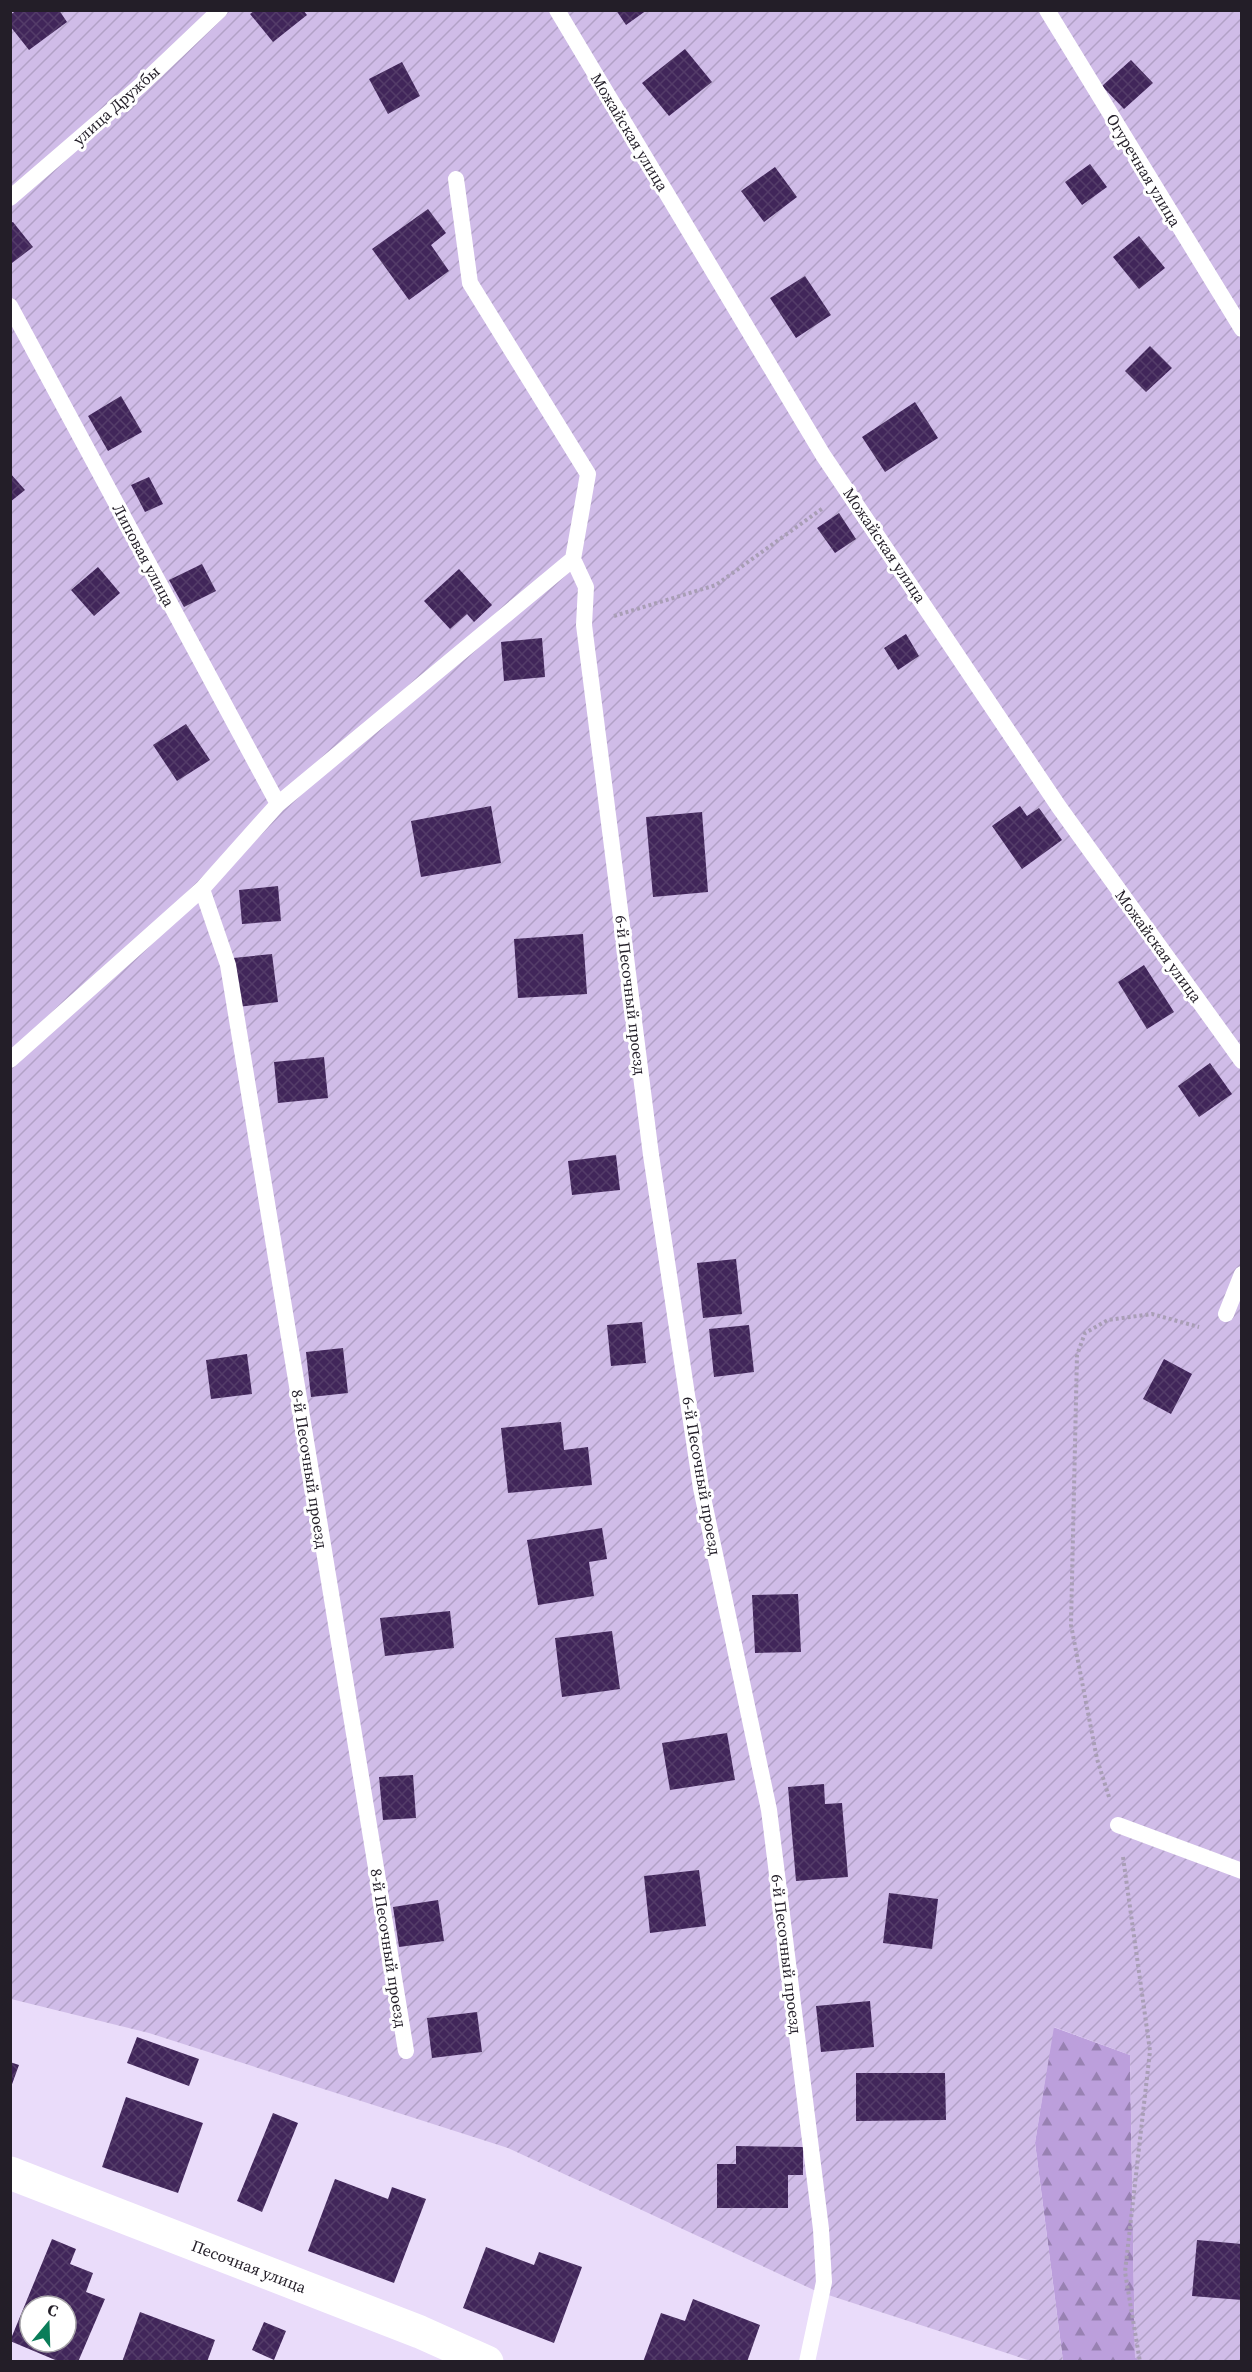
<svg xmlns="http://www.w3.org/2000/svg" width="1252" height="2372" viewBox="0 0 1252 2372" font-family="'Source Serif 4',serif">
<style>
.forest{fill:url(#forest-firs)}
.garden{fill:url(#garden-furrows)}
.building{fill:url(#building-cross-hatch);fill-rule:evenodd}
.lines{fill:none;stroke-linecap:round;stroke-linejoin:round}
.path{stroke:#a99eb6;stroke-width:4;stroke-dasharray:3 3;stroke-linecap:butt}
.service{stroke:#fff;stroke-width:16}
.minor{stroke:#fff;stroke-width:33}
.labels{text-anchor:middle;stroke-width:6;stroke-linejoin:round;paint-order:stroke}
.street-label{font-size:16px;fill:#231e28;stroke:#fff}
</style>
<defs>
<pattern id="forest-firs" width="22" height="20" patternUnits="userSpaceOnUse" patternTransform="scale(1.5)"><rect width="22" height="20" fill="#bc9fdc"/><path d="M5 1l3.5 6h-7zM16 11l3.5 6h-7z" fill="#9881b2"/></pattern>
<pattern id="garden-furrows" width="10" height="10" patternUnits="userSpaceOnUse" patternTransform="scale(1.5)"><rect width="10" height="10" fill="#d0bce8"/><path d="M-1 1l2-2M0 10L10 0M9 11l2-2" fill="none" stroke="#b2a1c7"/></pattern>
<pattern id="building-cross-hatch" width="8" height="8" patternUnits="userSpaceOnUse" patternTransform="scale(1.5)"><rect width="8" height="8" fill="#41265a"/><path d="M0 0l8 8M0 8l8-8" fill="none" stroke="#543c69"/></pattern>
</defs>
<rect width="100%" height="100%" fill="#eadcfa"/>
<path class="forest" d="M1053,2027L1130,2055L1135,2357L1140,2361H1063L1035,2143Z"/>
<path class="garden" d="M11,11H1241V2361L1140,2362L1135,2357L1130,2055L1054,2027L1035,2143L1063,2361L1034,2362L816,2291L508,2148L149,2033L11,1999Z"/>
<path class="building" d="M17,10H59L67,22L29,50L10,26V15Z
M255,10H303L307,15L273,42L250,14Z
M616,10H647L626,25Z
M685,49L712,82L669,116L642,83Z
M1131,60L1153,83L1124,109L1102,86Z
M402,62L420,96L388,114L369,79Z
M1090,164L1107,187L1082,205L1065,182Z
M775,167L797,197L764,222L741,191Z
M428,209L446,233L431,245L449,271L409,300L372,249Z
M13,222L33,247L12,263L10,223Z
M1139,236L1165,268L1139,289L1113,257Z
M805,276L831,315L796,338L770,298Z
M1150,346L1172,368L1146,392L1125,371Z
M121,396L142,432L108,451L88,416Z
M915,402L938,438L885,472L862,437Z
M10,473L25,490L10,502Z
M149,477L163,504L145,512L131,485Z
M839,513L856,539L835,553L817,528Z
M202,564L216,591L184,607L169,580Z
M98,567L120,593L94,616L71,590Z
M459,569L492,605L474,622L467,614L450,629L424,601Z
M906,634L919,656L898,670L884,648Z
M542,638L545,677L504,681L501,642Z
M186,724L210,760L177,781L153,745Z
M491,806L501,863L421,877L411,821Z
M1020,806L1027,816L1039,808L1062,840L1022,869L992,826Z
M702,812L708,892L653,897L646,817Z
M278,886L281,921L242,924L239,890Z
M583,934L587,994L518,998L514,939Z
M272,954L278,1002L238,1007L233,958Z
M1144,965L1174,1012L1147,1029L1118,982Z
M324,1057L328,1098L278,1103L274,1062Z
M1210,1063L1232,1094L1199,1117L1178,1086Z
M616,1155L620,1190L572,1195L568,1161Z
M736,1259L742,1314L703,1318L697,1263Z
M642,1322L646,1363L611,1366L607,1325Z
M749,1325L754,1372L714,1377L709,1329Z
M343,1348L348,1393L311,1397L306,1352Z
M247,1354L252,1394L211,1399L206,1360Z
M1164,1359L1192,1374L1171,1414L1143,1399Z
M561,1422L564,1450L588,1447L592,1485L508,1493L501,1428Z
M602,1528L607,1559L589,1562L594,1596L538,1605L527,1540Z
M798,1594L801,1652L755,1653L752,1595Z
M450,1611L454,1648L385,1656L380,1618Z
M612,1631L620,1689L562,1697L555,1638Z
M727,1733L735,1780L670,1790L662,1743Z
M413,1775L416,1818L383,1820L379,1777Z
M824,1784L825,1804L842,1803L848,1877L796,1881L788,1787Z
M699,1870L706,1926L650,1933L644,1876Z
M889,1893L938,1899L932,1949L883,1943Z
M438,1900L444,1941L399,1947L393,1907Z
M870,2001L874,2047L821,2052L816,2006Z
M477,2012L482,2052L432,2058L427,2018Z
M137,2037L199,2059L189,2086L127,2063Z
M10,2062L19,2065L11,2087H10Z
M856,2073H945L946,2120L856,2121Z
M126,2097L203,2123L178,2193L102,2167Z
M273,2113L298,2123L262,2212L237,2201Z
M736,2146L803,2147V2175H788V2208H717V2164H736Z
M335,2179L388,2199L392,2187L426,2199L394,2283L308,2251Z
M52,2239L76,2249L70,2264L93,2273L86,2292L105,2299L78,2362H60L10,2341ZM30,2306H66V2342H30Z
M1197,2240L1242,2244V2300L1192,2296Z
M486,2247L534,2265L539,2252L582,2267L554,2343L463,2308Z
M693,2299L760,2325L747,2362H643L661,2313L685,2321Z
M140,2312L215,2340L207,2362H122Z
M264,2322L286,2331L274,2360L252,2350Z"/>
<g class="lines">
<path class="path" d="M614,616L716,585L823,508
M1109,1797L1097,1759L1071,1625L1077,1355L1085,1333L1108,1320L1152,1314L1199,1327
M1123,1857L1150,2051L1125,2272L1140,2362"/>
<path class="service" d="M557,10L823,455L1059,807L1242,1061
M1047,10L1242,329
M456,179L470,283L588,474L573,559
M10,198L140,86L220,10
M10,306L278,804
M202,889L228,965L406,2051
M10,1060L202,889L278,804L573,559L586,587L584,625L651,1155L701,1488L769,1810L821,2229L824,2282L807,2362
M1226,1314L1242,1274
M1118,1825L1242,1871"/>
<path class="minor" d="M10,2173L420,2332L487,2362"/>
</g>
<g class="labels">
<g class="street-label">
<text transform="translate(116 105) rotate(-42)" y="6">улица Дружбы</text>
<text transform="translate(630 132) rotate(59)" y="6">Можайская улица</text>
<text transform="translate(1144 170) rotate(59)" y="6">Огуречная улица</text>
<text transform="translate(885 545) rotate(56)" y="6">Можайская улица</text>
<text transform="translate(144 555) rotate(62)" y="6">Липовая улица</text>
<text transform="translate(1159 946) rotate(54)" y="6">Можайская улица</text>
<text transform="translate(631 995) rotate(83)" y="6">6-й Песочный проезд</text>
<text transform="translate(310 1469) rotate(81)" y="6">8-й Песочный проезд</text>
<text transform="translate(702 1476) rotate(80)" y="6">6-й Песочный проезд</text>
<text transform="translate(389 1948) rotate(81)" y="6">8-й Песочный проезд</text>
<text transform="translate(787 1954) rotate(83)" y="6">6-й Песочный проезд</text>
<text transform="translate(249 2266) rotate(21)" y="6">Песочная улица</text>
</g>
</g>
<rect width="1252" height="2372" fill="none" stroke="#231e28" stroke-width="24"/>
<g transform="translate(48 2324) rotate(19)"><circle r="28" fill="#ffffff" stroke="#a7a5a9" stroke-width="1.5"/>
<path d="M0-4.5L10 22L0 15L-10 22Z" fill="#0a7d59"/>
<text y="-9" font-size="16" font-weight="bold" text-anchor="middle" fill="#231e28">С</text>
</g>
</svg>
